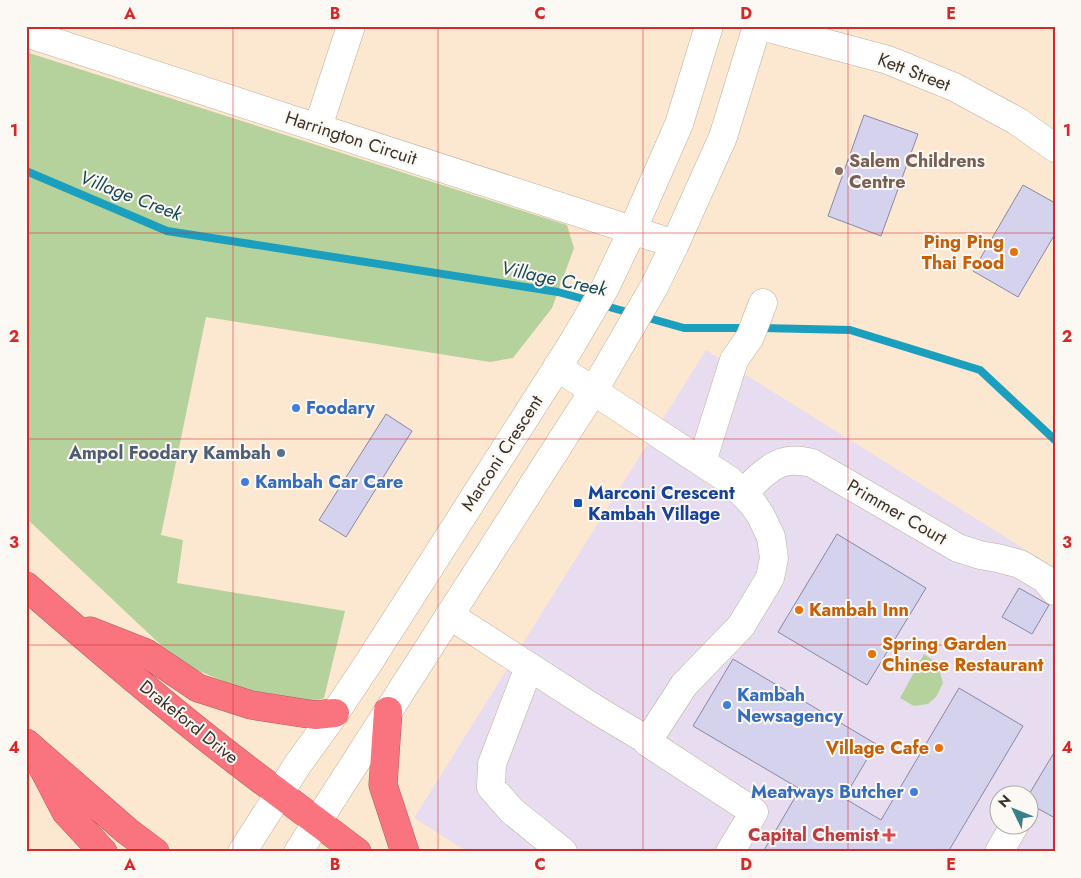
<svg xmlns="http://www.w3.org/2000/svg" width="1081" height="878" viewBox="0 0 1081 878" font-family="Jost,sans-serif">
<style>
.commercial{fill:#e8dcf0;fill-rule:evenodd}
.green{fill:#b6d29c}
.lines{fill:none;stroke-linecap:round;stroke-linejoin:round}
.stream{stroke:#1b9fbf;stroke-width:8}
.building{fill:#d5d2ee;stroke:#8a87a1}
.minor-casing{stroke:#c1ae97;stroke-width:29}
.highway-casing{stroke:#b65d61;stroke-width:29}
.minor{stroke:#fff;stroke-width:28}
.highway{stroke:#f9747e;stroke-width:28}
.grid{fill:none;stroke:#d62828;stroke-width:1;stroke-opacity:0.55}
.education-dot{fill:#8d6e63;stroke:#fcf8f3;stroke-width:2}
.food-dot{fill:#e8710a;stroke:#fcf8f3;stroke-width:2}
.shop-dot{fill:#3f7fe0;stroke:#fcf8f3;stroke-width:2}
.service-dot{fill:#5c6f8a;stroke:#fcf8f3;stroke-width:2}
.transit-dot{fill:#1a4fb4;stroke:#fcf8f3;stroke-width:2}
.health-dot{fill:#e0444e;stroke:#fcf8f3;stroke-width:2}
.labels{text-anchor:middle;stroke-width:4;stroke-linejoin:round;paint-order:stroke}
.street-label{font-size:18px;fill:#3b332a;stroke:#fcf8f3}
.education-label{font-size:18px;font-weight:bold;fill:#785e54;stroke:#fcf8f3;text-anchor:start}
.food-label{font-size:18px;font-weight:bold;fill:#c56008;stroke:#fcf8f3;text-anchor:end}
.shop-label{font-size:18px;font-weight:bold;fill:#366cbe;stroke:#fcf8f3;text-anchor:start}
.service-label{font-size:18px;font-weight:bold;fill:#4e5e75;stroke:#fcf8f3;text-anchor:end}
.transit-label{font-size:18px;font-weight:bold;fill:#164399;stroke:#fcf8f3;text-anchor:start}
.health-label{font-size:18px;font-weight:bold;fill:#be3a42;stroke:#fcf8f3;text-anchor:end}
.water-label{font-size:19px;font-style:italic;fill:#184a58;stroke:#fcf8f3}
.neatline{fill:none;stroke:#d62828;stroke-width:2}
.grid-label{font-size:16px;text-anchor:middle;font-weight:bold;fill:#d62828}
</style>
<rect width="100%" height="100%" fill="#fce8d0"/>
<path class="commercial" d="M706,350L1055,568V852H468L414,818ZM998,796H1028V826H998Z"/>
<path class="green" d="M26,52L567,225L574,248L552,308L513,358L490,362L206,317L161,535L183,540L177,583L345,611L324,698L300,705L256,695L180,663L26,518Z
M924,654L933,660L939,669L943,683L936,697L928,704L914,706L900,698Z"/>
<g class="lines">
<path class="stream" d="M26,171L167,231L558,292L591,301
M602,305L684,328H747
M758,328L850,330L980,370L1055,440"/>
</g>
<path class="building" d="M864,115L918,134L881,236L828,216Z
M1023,185L1055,203V234L1018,297L973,271Z
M386,414L412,431L346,537L319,520Z
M837,534L926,588L867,685L778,632Z
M1019,588L1049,605L1032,634L1002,617Z
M733,659L876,744L844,798L881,820L959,688L1023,726L948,852H763L800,789L693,726Z
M1055,751V818L1028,803V796Z"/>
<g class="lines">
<defs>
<path id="minor" d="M761,26L888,60L954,87L1017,121L1055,148
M26,33L675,244
M318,127L351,26
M557,367L729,480L753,504L761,516L771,537L774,558L770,578L741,626L684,685L647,742
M702,462L734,360L750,337L763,303
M743,493C753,483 770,465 784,462C793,459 802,461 812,463L958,548L980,555L997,558L1020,564L1045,579L1055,591
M449,615L595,709L645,739L647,742L754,812L730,852
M529,667L492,764L491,787L512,811L563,852
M242,852L298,764L335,713L369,662L569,349L605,288L633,229L679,124L709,26
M298,852L594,390L654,287L675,244L723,137L757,26
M999,852L1014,826"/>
<path id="highway" d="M26,586C96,647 166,707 239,763C278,793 318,822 357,852
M90,631L146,653L198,688L251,705L315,715L335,713
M388,711L383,785L405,852
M26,743L127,831L155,852
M41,764L66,812L103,852"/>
</defs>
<use href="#minor" class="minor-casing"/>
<use href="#highway" class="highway-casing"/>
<use href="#minor" class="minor"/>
<use href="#highway" class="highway"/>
</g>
<path class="grid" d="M233,26V852M438,26V852M643,26V852M848,26V852M26,233H1055M26,439H1055M26,645H1055"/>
<circle class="education-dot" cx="839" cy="171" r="5"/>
<g class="food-dot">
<circle cx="1014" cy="252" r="5"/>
<circle cx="799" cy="610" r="5"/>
<circle cx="872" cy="654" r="5"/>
<circle cx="939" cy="748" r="5"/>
</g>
<g class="shop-dot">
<circle cx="296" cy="408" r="5"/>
<circle cx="245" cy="482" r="5"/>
<circle cx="727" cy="705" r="5"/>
<circle cx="914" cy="792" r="5"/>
</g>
<circle class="service-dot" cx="281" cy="453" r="5"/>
<rect class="transit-dot" x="573" y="498" width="10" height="10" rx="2.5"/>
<path class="health-dot" d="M886.5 827.5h5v5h5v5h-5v5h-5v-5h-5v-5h5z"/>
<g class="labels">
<g class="street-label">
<text transform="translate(914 72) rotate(21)" y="6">Kett Street</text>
<text transform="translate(351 138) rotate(18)" y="6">Harrington Circuit</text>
<text transform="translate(502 453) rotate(-57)" y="6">Marconi Crescent</text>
<text transform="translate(897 512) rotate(30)" y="6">Primmer Court</text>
<text transform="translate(189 722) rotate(39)" y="6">Drakeford Drive</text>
</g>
<g class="education-label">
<text x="849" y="167">Salem Childrens<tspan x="849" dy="21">Centre</tspan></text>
</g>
<g class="food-label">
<text x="1004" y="248">Ping Ping<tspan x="1004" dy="21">Thai Food</tspan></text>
<text x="809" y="616" text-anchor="start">Kambah Inn</text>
<text x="882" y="650" text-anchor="start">Spring Garden<tspan x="882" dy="21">Chinese Restaurant</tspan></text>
<text x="929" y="754">Village Cafe</text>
</g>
<g class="shop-label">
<text x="306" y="414">Foodary</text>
<text x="255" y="488">Kambah Car Care</text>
<text x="737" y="701">Kambah<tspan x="737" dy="21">Newsagency</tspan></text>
<text x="904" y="798" text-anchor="end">Meatways Butcher</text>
</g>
<g class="service-label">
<text x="271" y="459">Ampol Foodary Kambah</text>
</g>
<g class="transit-label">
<text x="588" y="499">Marconi Crescent<tspan x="588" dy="21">Kambah Village</tspan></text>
</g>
<g class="health-label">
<text x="879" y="841">Capital Chemist</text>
</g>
<g class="water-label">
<text transform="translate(131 195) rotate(21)" y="7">Village Creek</text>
<text transform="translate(554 278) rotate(12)" y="7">Village Creek</text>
</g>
</g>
<rect width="1081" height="878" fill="none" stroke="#fcf8f3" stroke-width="55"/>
<g transform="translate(1014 810) rotate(313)"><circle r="24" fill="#fcf8f3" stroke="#afa9a3"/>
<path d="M0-4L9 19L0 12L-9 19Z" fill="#397e8b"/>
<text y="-8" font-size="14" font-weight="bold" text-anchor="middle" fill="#3b332a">N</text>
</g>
<rect x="28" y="28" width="1026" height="822" class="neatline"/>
<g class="grid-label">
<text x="130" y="19">A</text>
<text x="335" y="19">B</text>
<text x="540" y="19">C</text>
<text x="746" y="19">D</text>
<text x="951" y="19">E</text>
<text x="14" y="136">1</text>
<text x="1067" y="136">1</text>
<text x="14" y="342">2</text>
<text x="1067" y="342">2</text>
<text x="14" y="548">3</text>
<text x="1067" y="548">3</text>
<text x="14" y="753">4</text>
<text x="1067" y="753">4</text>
<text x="130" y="870">A</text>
<text x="335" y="870">B</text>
<text x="540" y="870">C</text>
<text x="746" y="870">D</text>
<text x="951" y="870">E</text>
</g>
</svg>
